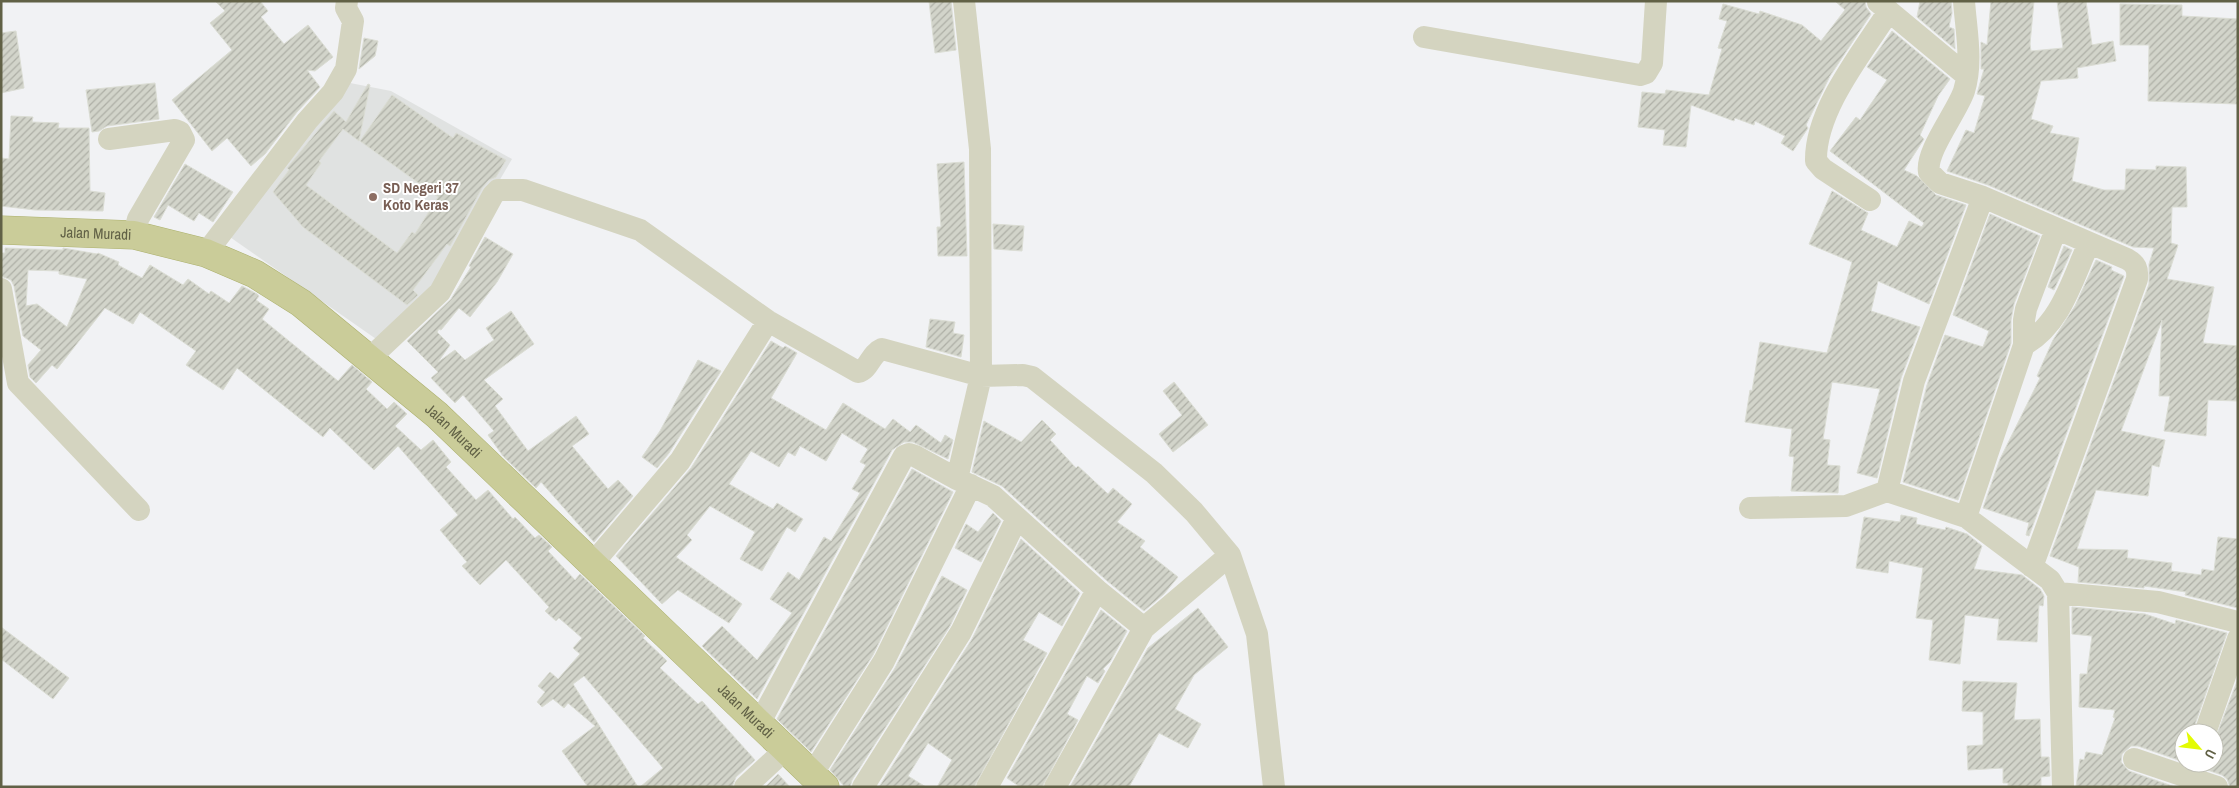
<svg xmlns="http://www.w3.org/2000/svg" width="2239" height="788" viewBox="0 0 2239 788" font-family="'Archivo Narrow',sans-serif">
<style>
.education{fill:#e0e2e1}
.building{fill:url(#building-hatch);stroke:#dbddd4;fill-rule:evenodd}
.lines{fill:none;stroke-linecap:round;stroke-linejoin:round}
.trunk-casing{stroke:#adb16f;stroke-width:29}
.minor{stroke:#d4d4c0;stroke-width:22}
.trunk{stroke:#cacc99;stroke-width:28}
.education-dot{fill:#8d6e63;stroke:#fff;stroke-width:2}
.labels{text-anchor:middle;stroke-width:4;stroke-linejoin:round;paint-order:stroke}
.education-label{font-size:15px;font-weight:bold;fill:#785e54;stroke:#fff;text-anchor:start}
.street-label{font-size:15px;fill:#616146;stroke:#fff}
</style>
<defs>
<pattern id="building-hatch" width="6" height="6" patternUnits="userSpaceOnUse" patternTransform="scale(1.25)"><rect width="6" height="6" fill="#d2d4ca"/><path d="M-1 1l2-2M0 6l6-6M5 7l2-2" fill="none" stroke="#aeafa6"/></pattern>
</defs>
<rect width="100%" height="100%" fill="#f1f2f4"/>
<path class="education" d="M345,82L391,91L512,159L435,290L379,341L227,235Z"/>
<path class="building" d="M215,1H260L268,11L261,17L284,44L308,25L333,57L315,71L307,70L320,87L297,112L265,154L251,166L227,138L212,151L172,100L232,50L210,23L225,11Z
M929,1H951L956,50L935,53Z
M1835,1H1865L1866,7L1871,14L1830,76L1806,125L1808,128L1793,151L1781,143L1785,136L1755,121L1754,125L1735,118L1734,121L1691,105L1686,147L1663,145L1665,130L1638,127L1642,92L1665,94L1666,90L1709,95L1722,49L1718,48L1727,21L1719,19L1723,4L1759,14L1760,11L1802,25L1821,41L1845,10Z
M1920,1H1951L1952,13L1949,27L1954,29L1955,49L1917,17Z
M1991,1H2034L2030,44L2031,51L2063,48L2057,1H2086L2092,45L2113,41L2116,61L2077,68L2078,78L2041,81L2031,119L2053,126L2050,133L2079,138L2072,181L2104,190H2125L2126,169L2156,170V166L2186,167L2187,207H2172L2171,243L2178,245L2167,279L2214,287L2203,343L2238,346V401L2208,400L2206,436L2164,431L2170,396H2159L2162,320L2121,431L2165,440L2159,467L2152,465L2148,496L2096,490L2077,549L2128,550L2127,558L2172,563L2171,571L2201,575L2202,569L2214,571L2218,537L2238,539V608L2185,595L2186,592L2144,586V588L2078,582L2079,567L2050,556L2149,284V264L2154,248L2133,247L1988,185L1947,171L1966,130L1974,133L1985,96L1977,94L1984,69H1981V42L1987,45Z
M2120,4L2182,5V16L2238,19V104L2148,101L2149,45H2120Z
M16,31L24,88L1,93V33Z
M1892,31L1950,79L1938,96L1920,135L1924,139L1904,170L1917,176L1936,195L1966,205L1929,304L1878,281L1871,311L1920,327L1901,378L1877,478L1857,473L1880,389L1832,382L1823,439L1830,440L1827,465L1840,466L1838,493L1791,491L1794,457L1789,456L1792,429L1745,422L1750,390L1752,391L1760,342L1827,353L1852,262L1809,244L1832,191L1868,213L1861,230L1897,247L1909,221L1922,227L1924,223L1830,151L1856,117L1860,120L1887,80L1867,67Z
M364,38L378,41L375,56L359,69Z
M155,83L159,119L107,126L99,131L92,132L86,90Z
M368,84L370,85L359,141L343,129L319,161L321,163L306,185L397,253L412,232L415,234L438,197L360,141L392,95L453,138L456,133L506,160L496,177L489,180L482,188L450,246L447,244L413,290L418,295L407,305L303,227L273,192L289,170L287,168L334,111L346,122Z
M11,116L33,117L32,122L59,123L58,128H89L90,191L105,193L103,211L35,210L1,206V158L9,159Z
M964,162L967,256H938L937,227H941L937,164Z
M185,164L233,192L213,222L199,213L194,221L168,205L160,220L154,217Z
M1990,214L2040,236L2014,304L2011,320V343L1958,500L1903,482L1927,385L1945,335L1983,347L1989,331L1953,315Z
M993,224L1024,226L1022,251L994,249Z
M485,237L513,254L497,282L470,317L459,308L441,330L439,329L437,332L450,345L438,362L455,350L465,360L494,340L486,328L511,311L534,344L484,380L503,399L495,406L528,451L576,416L589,434L572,446L608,489L618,480L633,496L594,542L541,482L536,488L503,456L488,435L494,431L463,395L455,403L431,378L438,372L407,341L451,299L471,267L469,266Z
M2064,246L2072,250L2054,290L2048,287Z
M5,248L63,250V248L97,254L98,253L119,262L118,265L142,278L150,265L183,285L188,279L209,294L211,291L229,303L242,286L257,294L259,296L256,300L269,309L262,319L338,381L352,365L372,382L366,389L387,409L394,402L407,414L395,426L421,450L433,440L451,462L446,467L476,500L488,490L513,519L515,517L535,538L539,535L552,547L548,551L575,580L580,574L645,636L643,638L667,661L660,668L698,704L702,701L755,760L736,777L732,787H640L663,768L584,676L573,684L638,787H588L562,751L595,726L568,703L564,708L553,699L542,707L537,702L545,692L538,686L550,672L558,679L580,654L573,648L582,638L559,618L556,621L545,611L549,607L506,560L480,585L462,566L467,562L440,530L458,515L398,446L374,470L330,428L323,437L237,368L223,390L186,365L196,351L140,312L133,324L105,308L57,369L52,365L36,383L30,377L28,365L41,350L23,336L14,286L11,280L1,276V253H5ZM28,270L59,271V274L87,279L67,327L37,304L26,306Z
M2096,260L2112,267L2111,270L2124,276L2029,536L2026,535L2029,523L1983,508L2000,459L2040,378L2037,376L2053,340L2075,306Z
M930,319L955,322L953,333L964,335L961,357L926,347Z
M771,341L783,348L785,346L797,353L771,398L826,430L843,403L885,429L893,419L910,432L916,425L941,443L945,435L953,440L948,459L913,442H904L892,450L757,699L702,646L722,626L757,660L792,613L770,599L788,572L799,580L824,537L831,541L860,493L852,489L866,465L860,462L868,449L842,433L826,461L800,446L795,456L788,452L779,467L751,451L729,484L773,509L777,503L803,519L795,532L787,527L762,571L740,559L755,532L710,506L687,535L692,540L676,557L742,604L729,623L678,590L662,604L616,556L691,468Z
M698,360L721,371L669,453L657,468L642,457L660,431Z
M1174,382L1208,425L1173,452L1159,434L1182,415L1163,391Z
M1042,420L1056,434L1050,440L1076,468L1078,466L1108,494L1113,488L1132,504L1117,522L1145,541L1140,547L1178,577L1164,594L1144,611L1106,580L1002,486L972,472L984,421L1021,442Z
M912,469L953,492L873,655L811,752L777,719Z
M993,513L1001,521L981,562L955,548L966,524L978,532Z
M1901,515L1917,518L1916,524L1945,530L1946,527L1967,534L1982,546L1974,569L2022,575L2040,589L2044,596L2043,606L2039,605L2037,642L1997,640L1999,619L1965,615L1960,664L1929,660L1933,620L1916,618L1923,568L1889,561L1888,573L1856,568L1864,517L1900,522Z
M1021,539L1080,593L1062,626L1039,612L1023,640L1047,653L974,787H937L952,760L928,743L908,776L926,787H879L972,639Z
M942,576L967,590L950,626L852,780L850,787H845L830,770L895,668Z
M2072,607L2145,614L2175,624L2176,620L2227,633L2192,733H2184V762L2138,746H2131L2122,754L2121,762L2129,771L2175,787H2076L2080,759L2084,760L2086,752L2102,755L2115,718L2113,717L2115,710L2079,707L2080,674H2087L2092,636L2072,634Z
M1198,608L1228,647L1194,675L1175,709L1201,724L1188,748L1159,733L1129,787H1070L1148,648Z
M1101,610L1127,631L1110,662L1103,669L1105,671L1098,683L1087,676L1067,714L1078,720L1042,787H1020L1007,778Z
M1,627L69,678L53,699L1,659Z
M2238,679V787H2230L2227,779L2222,775L2187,763H2214V742Z
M1963,681L2017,683L2014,720L2040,719L2041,757H2049L2050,776L2041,777V787H2008V783H2003V768L1968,770L1967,746L1983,745V712L1962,711Z
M778,774L790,787H765Z"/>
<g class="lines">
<defs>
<g id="trunk">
<path id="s1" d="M1,230L134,235L206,253L255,274L301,303L437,415L825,787"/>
</g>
</defs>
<use href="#trunk" class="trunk-casing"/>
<path class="minor" d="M964,1L980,149L981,376L957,479L993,496L1097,590L1144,628L1055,787
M1964,1C1966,30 1973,62 1964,91C1957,112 1925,152 1929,172L1940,183L1983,197L2127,259C2136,264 2138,269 2137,279L2032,567
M1878,2L1967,76
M1424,37L1640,75L1646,73L1652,63L1656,1
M109,139L175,130L180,132L184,140L138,219L134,235
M1870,200L1823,169L1816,161C1815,110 1862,53 1889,11
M206,253L307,121L333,92L346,69L353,21L346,8L347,1
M1,289L18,383L139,510
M2024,345C2061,324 2072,280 2089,243
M370,358L440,292L493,195L498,190H523L640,230L768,321L858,372C869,370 870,354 882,349L981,376L1023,375L1032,377L1154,473L1194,512L1230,555L1257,634L1274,787
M1887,491L1914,381L1983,197
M1750,508L1846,506L1887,491L1966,517L2050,580L2058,593L2063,787
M1966,517L2024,345V320L2026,309L2056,229
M593,563L680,461L768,321
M2058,593L2158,602L2238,622
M1144,628L1230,555
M760,722L904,456L909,454L915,456L957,479
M2205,733L2238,639
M2134,759L2217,787
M813,773L884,661L971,485
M745,787L787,748
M863,787L961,632L1017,518
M987,787L1097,590"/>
<use href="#trunk" class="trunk"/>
</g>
<circle class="education-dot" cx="373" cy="197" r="5"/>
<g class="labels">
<g class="education-label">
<text x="383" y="193">SD Negeri 37<tspan x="383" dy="17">Koto Keras</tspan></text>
</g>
<g class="street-label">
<text dy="5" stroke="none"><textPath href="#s1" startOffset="95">Jalan Muradi</textPath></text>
<text dy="5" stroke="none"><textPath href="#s1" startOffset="514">Jalan Muradi</textPath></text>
<text dy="5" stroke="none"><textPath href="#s1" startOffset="919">Jalan Muradi</textPath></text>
</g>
</g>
<rect width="2239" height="788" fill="none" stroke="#616146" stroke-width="5"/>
<g transform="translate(2199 748) rotate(118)"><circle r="24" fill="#ffffff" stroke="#c0c0b5"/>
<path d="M0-4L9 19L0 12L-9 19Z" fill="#e3fb04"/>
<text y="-8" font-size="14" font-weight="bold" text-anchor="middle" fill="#616146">U</text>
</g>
</svg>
